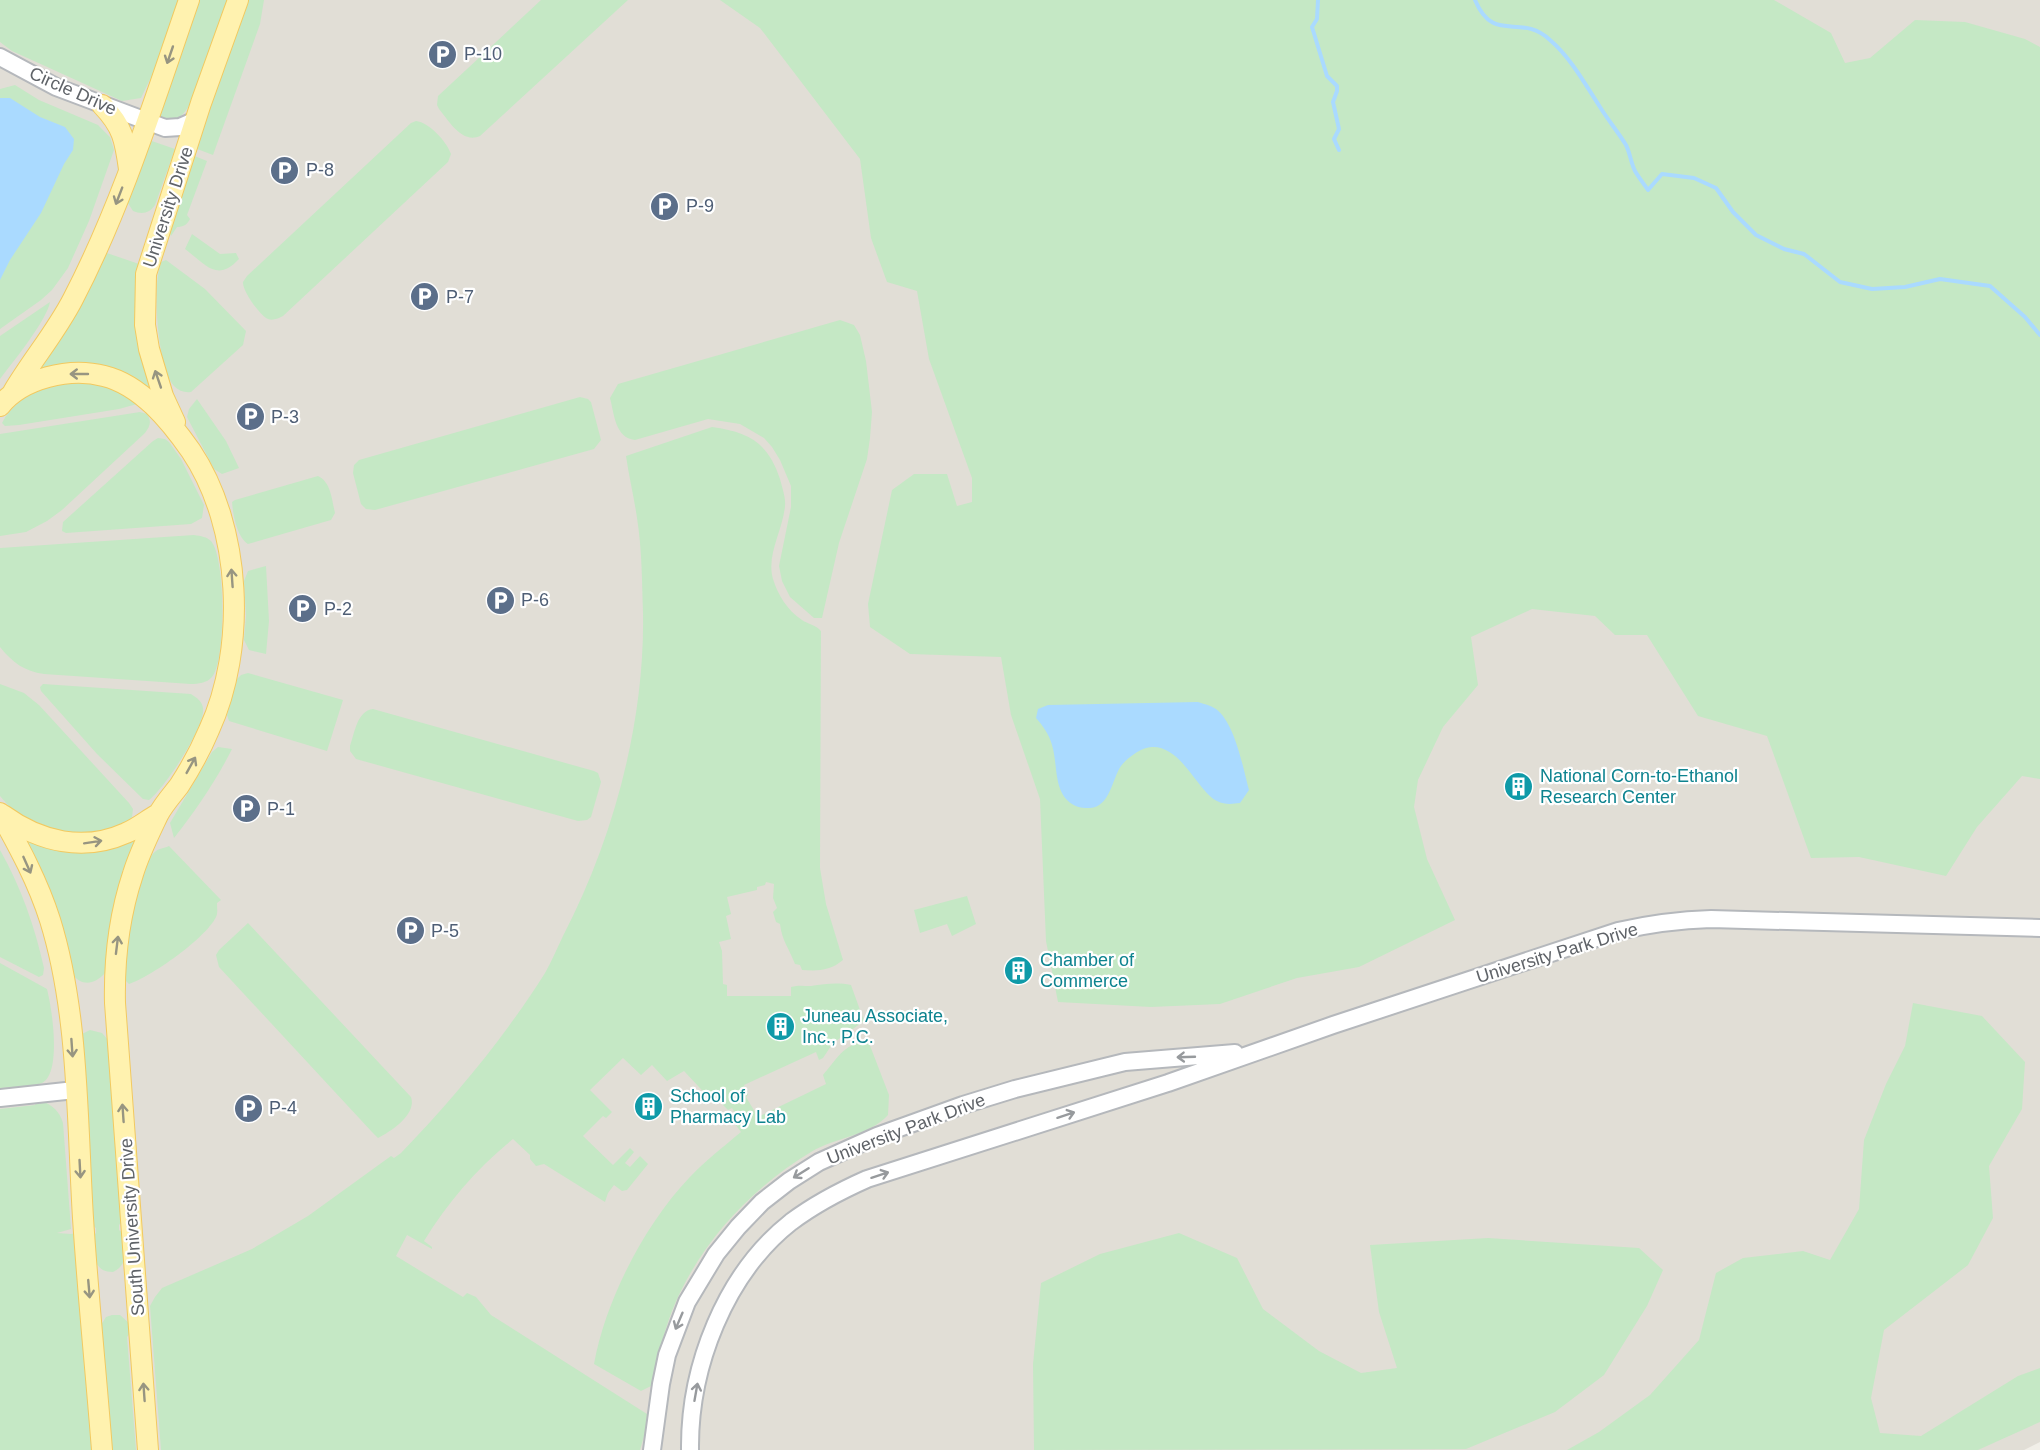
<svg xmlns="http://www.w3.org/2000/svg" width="2040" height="1450" viewBox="0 0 2040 1450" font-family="Helvetica,sans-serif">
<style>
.education{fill:#e1ded6}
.green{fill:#c5e8c5}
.water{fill:#aadaff}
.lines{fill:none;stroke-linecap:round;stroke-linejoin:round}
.stream{stroke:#aadaff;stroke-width:4}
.minor-casing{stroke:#b5b8bc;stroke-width:20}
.major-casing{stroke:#f2c960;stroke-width:22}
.minor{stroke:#fff;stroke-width:16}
.major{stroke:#fff2af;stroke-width:20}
.oneway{stroke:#979581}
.oneway2{stroke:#979a9d}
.labels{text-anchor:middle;stroke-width:4.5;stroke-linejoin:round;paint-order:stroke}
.service-label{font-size:18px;fill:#4e5e75;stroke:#fff;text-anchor:start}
.street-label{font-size:18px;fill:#5f6368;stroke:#fff}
.culture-label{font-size:18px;fill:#0d838f;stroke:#fff;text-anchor:start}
</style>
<rect width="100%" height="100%" fill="#f1efe8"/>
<path class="education" d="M0,0H2040V1442L2024,1450H0Z"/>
<path class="green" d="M0,0H179L154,71L141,98L122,101L12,51L0,42Z
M194,0H228C220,23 198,100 183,114C176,121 167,121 157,121Z
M245,0H264L260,24L213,155L192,147Z
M541,0H628L480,136C462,144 449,121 439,109L437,105L438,96Z
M720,0H1774L1831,33L1845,63L1870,58L1915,20L1965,22L2025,39L2040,47V779L2022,776L1977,827L1946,876L1859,857L1811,858L1767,736L1698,716L1647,635H1615L1595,616L1532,609L1471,637L1478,685L1443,727L1418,780L1414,807L1427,859L1455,920L1359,967L1297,978L1220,1004L1151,1007L1058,1002L1046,941L1040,799L1011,715L1001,657L910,654L870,627L868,604L892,490L914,474H947L957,506L972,502V478L929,359L917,291L887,282L871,238L860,159L760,28Z
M15,85L39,100L98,125L110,137L114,150L89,221L68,268L52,290L41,300L0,329V89Z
M416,121C429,122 447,142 451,154L448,162L283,316C279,318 273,321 268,319C260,316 242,290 243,282L247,276L411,123Z
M146,139L175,149L155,205C150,213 142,215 133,211L126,200Z
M192,155L207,161L187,215L190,219C187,225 183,227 177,227L171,236L168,228Z
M192,234L220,254L236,253L239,259C217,283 205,264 185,249Z
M104,252L139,264L137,274L152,392L37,372Z
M166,260L205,289L246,331L243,345L191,392C185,393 179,391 174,386C157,367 152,285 161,262Z
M50,302C47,320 13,362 0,379V336Z
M840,320L854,325L860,335L866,361L872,412L870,438L867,459L839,543L822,618H814L790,597L782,581L779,566L791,507V486L780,460L772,447L764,438L740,424L708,419L635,440C615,438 614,413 610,398L618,384Z
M92,381L116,389L136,401L137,404L119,409L19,425L5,426L2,423C19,390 58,382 92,381Z
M580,397L588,399L591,402L601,440L594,449L375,510L366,509L361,504L353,473L354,465L359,460Z
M197,399L226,441L239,468L222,474L214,469L187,417L189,409Z
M140,412L147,414C152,422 150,426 145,433L62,510L47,521L26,532L0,536V434Z
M712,427C748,432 768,442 780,479C782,487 786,498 785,506C783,530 766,555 773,579C778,595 787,610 802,620C808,624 816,625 821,631L820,868L826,904L843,960C830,971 818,971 802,970L800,965L795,964C789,948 782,941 780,924L776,922L773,912L777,908L773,898L774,884L766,882L765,885L757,887V890L727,897L731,914L726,916L731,939L719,942L722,951L723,984L727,985V996H791V987C798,985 804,986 811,986C825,984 837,982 851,985L864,1021L833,1043L823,1058L819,1060L816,1052L744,1085L748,1095L746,1097L758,1117L826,1084L823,1075C836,1060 847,1039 869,1043L889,1095L888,1115C869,1136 836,1137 811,1152C751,1188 698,1245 672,1311C663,1335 657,1361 651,1386L641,1391L594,1364C605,1301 645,1224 689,1178C705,1161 723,1147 741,1132L735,1124L739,1120L732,1108L728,1110L720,1102H713L684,1071L667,1081L652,1065L641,1075L623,1058L590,1090L612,1112L606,1118L603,1116L583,1136L613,1165L630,1148L634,1152L625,1163L630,1167L640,1156L648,1164L627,1190L622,1191L614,1185L608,1193L605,1202L544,1164L536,1166L530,1159V1155L513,1139C477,1168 448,1202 424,1241L432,1247V1249L407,1235L396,1256L463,1297L467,1293L476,1297L491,1315L647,1414L646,1429L640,1450H161L150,1306L155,1297L162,1288L252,1249L308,1216L391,1156L394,1158L401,1153C454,1098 504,1038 545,973C552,961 557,948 563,936C613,840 645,722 643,613C642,582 642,549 637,518C634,497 629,477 626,456Z
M158,438L165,439L169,442L181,459L204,505L202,518L191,524L66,533L62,531L63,522L153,441Z
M318,476C331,482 332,500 335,513L331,520L248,544C237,537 233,515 232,502L235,500Z
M194,535C201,536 207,537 211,541C226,558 226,661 212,677C207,683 198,684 191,684L44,674C24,671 13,663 0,647V548Z
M266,566L269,621L266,654L249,650L244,640L246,616L244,581L248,571Z
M248,673L343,700L327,751L229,721L227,715L237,679L241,675Z
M0,684L24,693L39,705L129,803L133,809L132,817L128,823L107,834H50L13,811L0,796Z
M43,684L191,694C197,698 202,701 203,708C206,726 164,789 149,800L143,799L97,754L41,691L40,687Z
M373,709L594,771L598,773L601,782L591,817L587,820L578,821L356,759L350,751V746C355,732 357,711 373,709Z
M218,747L232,749C216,781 196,810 174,838L170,823L212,752Z
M138,837C120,885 109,921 105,973C94,985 82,987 71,973L26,839C72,857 92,855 138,837Z
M169,846L221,900L217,903C217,908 218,913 216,917C206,938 151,977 129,984L123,978C126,949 133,869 156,851C160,848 165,848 169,846Z
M0,850C21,887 35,927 44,968L43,975L39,977L0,957Z
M967,896L976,924L952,936L947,924L920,933L914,910Z
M248,923L411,1097C417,1114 392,1131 378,1138L372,1132L219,967L216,955L219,950Z
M0,963L47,989C52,1008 62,1073 42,1083C31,1088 12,1087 0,1088Z
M1913,1003L1982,1016L2025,1062L2022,1109L1989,1166L1993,1218L1968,1265L1884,1330L1871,1398L1880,1433L1921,1436L2018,1376L2040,1368V1422L1978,1450H1567L1599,1432L1650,1395L1699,1340L1716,1273L1743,1258L1803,1251L1830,1260L1859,1209L1864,1140L1886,1084L1905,1046Z
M90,1030L102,1033L109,1041L122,1221L119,1225V1230L123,1233C124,1249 130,1264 113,1272C92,1272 94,1253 93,1236L96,1233V1228L92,1225L78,1042L82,1034Z
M41,1101C52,1104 60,1112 63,1123L71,1229L57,1233L71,1234L84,1231L102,1450H0V1109L35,1105L36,1102Z
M1179,1233L1237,1258L1263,1309L1319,1351L1361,1373L1397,1368L1379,1312L1370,1245L1488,1238L1639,1248L1663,1270L1647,1306L1604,1375L1555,1412L1466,1449L1034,1450L1033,1364L1041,1283L1100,1254Z
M112,1315H120L130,1324V1333L127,1337L136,1450H112L101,1325L106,1317Z"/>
<path class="water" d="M0,98H10L40,117L65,127L74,139L73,150L64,164L41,213L10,260L0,280Z
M1198,702C1204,704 1210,705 1216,709C1235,723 1243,768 1249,790L1240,803C1232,804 1225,805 1217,801C1197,791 1182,746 1152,747C1142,747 1127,758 1121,766C1112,779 1110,807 1090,808C1083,808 1078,808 1072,804C1053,792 1058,764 1052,745C1049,734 1043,726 1036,718L1038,709L1048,705Z"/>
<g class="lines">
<path class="stream" d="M1318,0L1317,19L1312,27L1327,76L1337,86V91L1333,102L1339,129L1334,139L1339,150
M1475,0C1494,45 1520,12 1550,40C1571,58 1585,84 1600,107C1608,120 1618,132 1626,145C1630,153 1631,163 1635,171C1639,178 1644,184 1648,190L1662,174L1694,178L1716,188L1733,212L1756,235L1784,249L1804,254L1840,282L1872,289L1905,287L1940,279L1990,286L2025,317L2040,335"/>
<defs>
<path id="minor" d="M0,57L56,87L165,128L180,127L196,120
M0,1098L75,1090
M652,1450L661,1384L667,1355L687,1302L716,1254L738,1227L762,1202L789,1181L819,1162L877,1136L963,1105L1015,1089L1125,1062L1235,1053
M690,1450C689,1367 725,1274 791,1222C815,1204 840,1191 867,1179L1168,1083L1333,1025L1618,931C1649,924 1679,920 1711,919L2040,928"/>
<path id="major" d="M102,105C123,127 125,140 129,169
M13,392C32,360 56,332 73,299C122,205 154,101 189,0
M0,406C22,378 70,367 104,376C141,385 170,421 191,451C242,527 247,648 209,730C201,749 190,769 179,786C172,795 163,805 158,815C149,834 139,854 133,874C119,916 114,959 115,1003L148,1450
M175,422L163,396L149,349L145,325L146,274L201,103L238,0
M0,813C19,847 38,882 50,920C79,1013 77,1121 83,1218C88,1296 96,1373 102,1450
M3,815C40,842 84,852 126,833C138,828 147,820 158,814"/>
</defs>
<use href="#minor" class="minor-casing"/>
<use href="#major" class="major-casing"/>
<use href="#minor" class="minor"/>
<use href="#major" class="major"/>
</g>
<defs><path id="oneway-shaft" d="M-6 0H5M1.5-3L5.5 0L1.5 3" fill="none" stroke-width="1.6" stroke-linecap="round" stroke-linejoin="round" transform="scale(1.5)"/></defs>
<g class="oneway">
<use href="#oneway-shaft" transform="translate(170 55) rotate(109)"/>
<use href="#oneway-shaft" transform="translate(119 196) rotate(111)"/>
<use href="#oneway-shaft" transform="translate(79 374) rotate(180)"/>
<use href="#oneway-shaft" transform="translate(158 379) rotate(-109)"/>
<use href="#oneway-shaft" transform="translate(232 578) rotate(-94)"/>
<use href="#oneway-shaft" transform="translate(191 765) rotate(-61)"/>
<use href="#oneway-shaft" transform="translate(93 842) rotate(-9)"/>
<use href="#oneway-shaft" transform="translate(27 865) rotate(66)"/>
<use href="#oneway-shaft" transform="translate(117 945) rotate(-83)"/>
<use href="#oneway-shaft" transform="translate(72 1048) rotate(86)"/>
<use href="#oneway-shaft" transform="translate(123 1113) rotate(-94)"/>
<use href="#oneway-shaft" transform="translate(80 1169) rotate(87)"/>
<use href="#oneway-shaft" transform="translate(89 1289) rotate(85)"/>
<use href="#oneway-shaft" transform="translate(144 1392) rotate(-94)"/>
</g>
<g class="oneway2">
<use href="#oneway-shaft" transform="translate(1186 1057) rotate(178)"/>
<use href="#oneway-shaft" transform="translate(1066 1115) rotate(-18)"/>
<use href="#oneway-shaft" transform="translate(801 1173) rotate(148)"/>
<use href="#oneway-shaft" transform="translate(880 1175) rotate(-18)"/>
<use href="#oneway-shaft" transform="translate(679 1321) rotate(113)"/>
<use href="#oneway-shaft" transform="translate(696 1392) rotate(-80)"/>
</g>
<defs>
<symbol id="parking-disc" viewBox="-11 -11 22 22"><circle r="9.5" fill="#5c6f8a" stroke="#fff"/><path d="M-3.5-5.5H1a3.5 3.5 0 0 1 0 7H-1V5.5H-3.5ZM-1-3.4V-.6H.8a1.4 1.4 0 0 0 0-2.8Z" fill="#fff"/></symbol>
<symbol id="building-disc" viewBox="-11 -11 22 22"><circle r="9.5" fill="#0f9aa8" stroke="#fff"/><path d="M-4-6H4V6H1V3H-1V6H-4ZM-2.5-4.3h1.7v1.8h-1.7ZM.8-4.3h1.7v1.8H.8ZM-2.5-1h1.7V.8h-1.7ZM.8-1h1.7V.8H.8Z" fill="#fff"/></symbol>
</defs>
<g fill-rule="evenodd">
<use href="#parking-disc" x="426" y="38" width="33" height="33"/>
<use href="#parking-disc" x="268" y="154" width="33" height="33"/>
<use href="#parking-disc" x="648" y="190" width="33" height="33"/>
<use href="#parking-disc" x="408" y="280" width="33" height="33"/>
<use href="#parking-disc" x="234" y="400" width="33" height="33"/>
<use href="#parking-disc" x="484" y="584" width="33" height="33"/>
<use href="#parking-disc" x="286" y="592" width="33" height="33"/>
<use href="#building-disc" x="1502" y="770" width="33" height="33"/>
<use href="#parking-disc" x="230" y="792" width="33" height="33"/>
<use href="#parking-disc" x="394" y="914" width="33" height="33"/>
<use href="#building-disc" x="1002" y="954" width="33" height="33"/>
<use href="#building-disc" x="764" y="1010" width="33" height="33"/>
<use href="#building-disc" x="632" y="1090" width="33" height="33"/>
<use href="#parking-disc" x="232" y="1092" width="33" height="33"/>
</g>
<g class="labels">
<g class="service-label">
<text x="464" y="60">P-10</text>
<text x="306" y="176">P-8</text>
<text x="686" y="212">P-9</text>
<text x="446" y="303">P-7</text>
<text x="271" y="423">P-3</text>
<text x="521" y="606">P-6</text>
<text x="324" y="615">P-2</text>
<text x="267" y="815">P-1</text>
<text x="431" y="937">P-5</text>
<text x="269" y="1114">P-4</text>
</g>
<g class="street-label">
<text transform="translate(73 91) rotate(24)" y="6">Circle Drive</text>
<text transform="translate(168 207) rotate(-72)" y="6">University Drive</text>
<text transform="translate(1557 953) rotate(-17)" y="6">University Park Drive</text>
<text transform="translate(906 1129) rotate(-21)" y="6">University Park Drive</text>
<text transform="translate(132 1227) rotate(-94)" y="6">South University Drive</text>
</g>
<g class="culture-label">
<text x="1540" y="782">National Corn-to-Ethanol<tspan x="1540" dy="21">Research Center</tspan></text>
<text x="1040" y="966">Chamber of<tspan x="1040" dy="21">Commerce</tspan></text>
<text x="802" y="1022">Juneau Associate,<tspan x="802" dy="21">Inc., P.C.</tspan></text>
<text x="670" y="1102">School of<tspan x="670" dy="21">Pharmacy Lab</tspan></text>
</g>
</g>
</svg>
